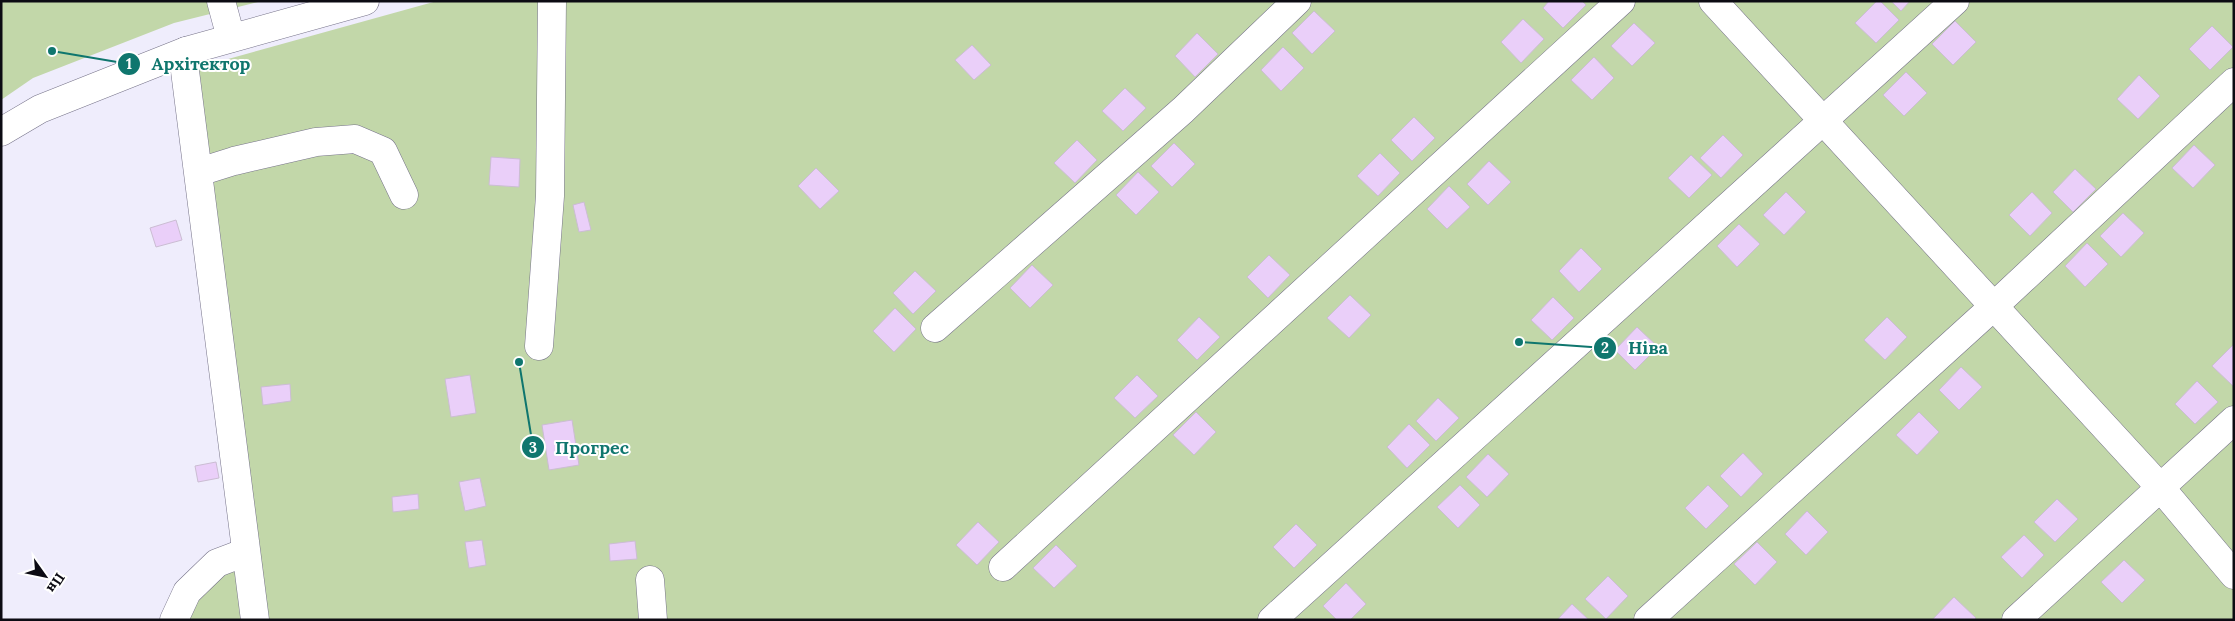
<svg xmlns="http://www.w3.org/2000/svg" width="2235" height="621" viewBox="0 0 2235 621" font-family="Lora,serif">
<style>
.green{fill:#c2d7a9}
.building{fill:#eacff9;stroke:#cbbdd3}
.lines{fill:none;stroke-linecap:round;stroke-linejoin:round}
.minor-casing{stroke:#767389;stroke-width:29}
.major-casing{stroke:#767389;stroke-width:29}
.minor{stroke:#fff;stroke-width:28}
.major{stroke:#fff;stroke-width:28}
.leader{fill:none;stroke:#0f766e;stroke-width:2}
.callout-dot{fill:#0f766e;stroke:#fff;stroke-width:2}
.mark-label{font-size:15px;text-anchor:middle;font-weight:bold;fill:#fff}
.callout-label{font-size:18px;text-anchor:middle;font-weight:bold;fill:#0f766e;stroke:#fff;stroke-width:4;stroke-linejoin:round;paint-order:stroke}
</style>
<rect width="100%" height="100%" fill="#efedfc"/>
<path class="green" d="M1,1H262L174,23L33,78L1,100Z
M437,1H540L543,82L565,78L562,1H2234V620H174L246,552L185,71Z"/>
<path class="building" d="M1549,1H1582L1586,5L1563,28L1543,8Z
M1877,1H1880L1899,20L1876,43L1855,23Z
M1891,1H1910L1901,11Z
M1314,11L1335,31L1312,54L1292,33Z
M1523,19L1544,39L1521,63L1501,42Z
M1955,21L1976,42L1953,65L1932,44Z
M1634,23L1655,43L1632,66L1611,46Z
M2212,26L2233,47L2210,70L2189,49Z
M1197,33L1218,54L1195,77L1175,56Z
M972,45L991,65L974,80L955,60Z
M1283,47L1304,68L1281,91L1261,70Z
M1594,57L1614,78L1592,100L1571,80Z
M1906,72L1927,93L1904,116L1883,95Z
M2139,75L2160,96L2138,119L2117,99Z
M1125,88L1146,108L1123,131L1102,111Z
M1414,117L1435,138L1412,161L1391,140Z
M1723,135L1743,155L1721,178L1700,158Z
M1077,140L1097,160L1075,183L1054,163Z
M1174,143L1195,164L1172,187L1151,166Z
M2194,145L2215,165L2193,188L2172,168Z
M1380,153L1400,173L1378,196L1357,176Z
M1691,155L1712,175L1689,198L1668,178Z
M491,157L520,159L519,187L489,185Z
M1489,161L1511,182L1488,205L1467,184Z
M816,168L839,191L820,209L798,186Z
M2075,169L2096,189L2073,212L2053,192Z
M1138,172L1159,192L1136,215L1116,195Z
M1449,186L1470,207L1447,229L1427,209Z
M1786,192L1806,212L1784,235L1763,215Z
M2032,192L2052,213L2030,236L2009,215Z
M584,202L591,230L579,232L573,205Z
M2123,213L2144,233L2121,257L2100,236Z
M176,220L182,240L156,247L150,228Z
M1739,224L1760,244L1737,267L1717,246Z
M2087,243L2108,264L2085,287L2065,266Z
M1581,248L1602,269L1579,292L1559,271Z
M1269,255L1290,275L1268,298L1247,277Z
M1032,265L1053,285L1030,308L1010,288Z
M915,271L936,291L913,314L893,293Z
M1350,295L1371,315L1349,338L1327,318Z
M1553,297L1574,318L1552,340L1531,320Z
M895,308L916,329L894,352L873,331Z
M1199,317L1220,337L1197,360L1177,340Z
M1887,317L1907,337L1885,360L1864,340Z
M1637,327L1658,347L1635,370L1615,350Z
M2234,344V385L2233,386L2212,366Z
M1961,367L1982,387L1959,410L1939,390Z
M470,375L476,413L451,417L445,379Z
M1137,375L1158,396L1135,418L1114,398Z
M2197,381L2218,402L2195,424L2175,404Z
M290,384L291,401L263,405L261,387Z
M1438,398L1459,418L1436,441L1416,421Z
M1196,412L1216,432L1194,455L1173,435Z
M1919,412L1939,432L1917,455L1896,435Z
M572,420L579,465L549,470L542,425Z
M1409,424L1430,445L1407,468L1387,447Z
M1743,453L1763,474L1741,497L1720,476Z
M1488,454L1509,474L1487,497L1466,477Z
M216,462L219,478L198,482L195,466Z
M480,478L486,506L465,511L459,482Z
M1460,485L1480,505L1458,528L1437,507Z
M1708,485L1729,506L1706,529L1685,508Z
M418,494L419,509L393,512L392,497Z
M2057,499L2078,519L2055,542L2034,522Z
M1807,511L1828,532L1806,555L1785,534Z
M978,522L999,542L977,565L956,545Z
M1296,524L1317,545L1294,568L1273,547Z
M2024,535L2044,555L2022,578L2001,557Z
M482,540L486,565L469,568L465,542Z
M635,541L637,559L610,561L609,544Z
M1757,542L1777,562L1755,585L1734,564Z
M1056,545L1077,566L1054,588L1033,568Z
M2124,560L2145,580L2122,603L2101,582Z
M1608,576L1628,596L1606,619L1585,599Z
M1346,583L1366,604L1350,620H1337L1323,606Z
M1954,597L1976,618L1974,620H1932Z
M1572,604L1589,620H1557Z"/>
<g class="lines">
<defs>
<path id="minor" d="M221,1L231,38
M1713,1L2160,487L2234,575
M186,51L185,71L255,620
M199,172L234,161L316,142L355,139L383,151L404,195
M935,328L1183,110L1297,1
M539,346L550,196L552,1
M1003,567L1621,1
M650,580L653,620
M174,620L187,592L217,563L246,552
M1272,620L1955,1
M1648,620L1993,307L2234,82
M2016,620L2234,420"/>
<path id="major" d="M1,132L40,109L186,51L365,1"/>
</defs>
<use href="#minor" class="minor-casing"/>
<use href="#major" class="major-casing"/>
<use href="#minor" class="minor"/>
<use href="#major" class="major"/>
</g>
<path class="leader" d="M52 51L129 64M1519 342L1605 348M519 362L533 447"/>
<g class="callout-dot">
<circle cx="52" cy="51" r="5"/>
<circle cx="1519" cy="342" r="5"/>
<circle cx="519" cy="362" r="5"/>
<circle cx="129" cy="64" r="12"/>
<circle cx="1605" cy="348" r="12"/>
<circle cx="533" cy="447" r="12"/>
</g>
<g class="mark-label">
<text x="129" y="69">1</text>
<text x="1605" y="353">2</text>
<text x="533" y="453">3</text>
</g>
<g class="callout-label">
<text x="201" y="70">Архітектор</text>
<text x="1648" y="354">Ніва</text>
<text x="592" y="454">Прогрес</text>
</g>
<rect width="2235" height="621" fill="none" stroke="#0c0b13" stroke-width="5"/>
<g transform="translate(45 576) rotate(123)" stroke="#ffffff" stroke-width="4" paint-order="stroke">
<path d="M0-4L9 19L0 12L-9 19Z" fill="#0c0b13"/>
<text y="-8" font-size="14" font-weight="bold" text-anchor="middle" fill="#0c0b13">Пн</text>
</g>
</svg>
